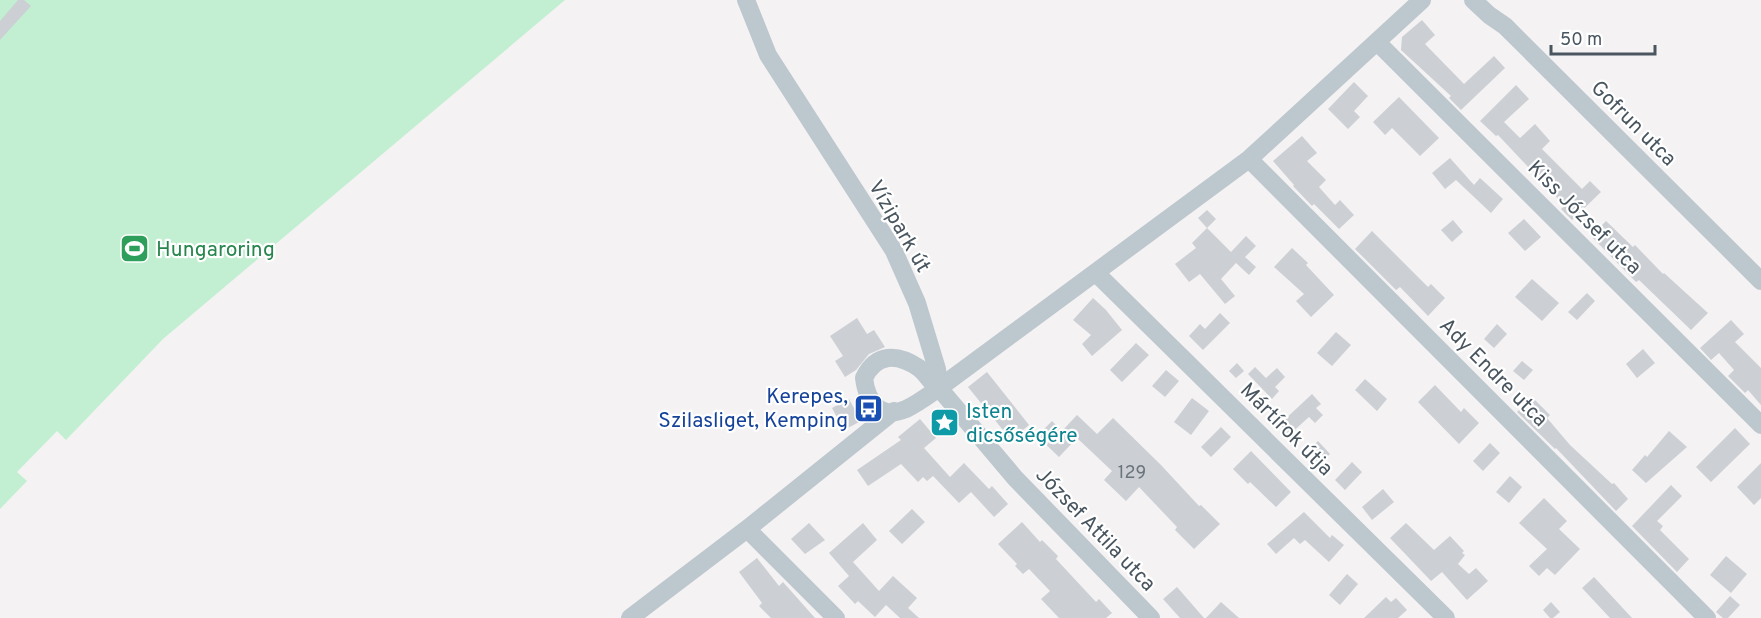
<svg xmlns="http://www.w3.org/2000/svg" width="1761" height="618" viewBox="0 0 1761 618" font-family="Overpass,sans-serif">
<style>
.green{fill:#c2efd1}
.building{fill:#cccfd4}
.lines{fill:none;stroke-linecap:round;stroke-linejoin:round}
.minor{stroke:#bdc7ce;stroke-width:18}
.labels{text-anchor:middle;stroke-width:4.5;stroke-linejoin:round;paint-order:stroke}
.number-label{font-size:18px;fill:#6a747c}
.street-label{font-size:21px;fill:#49565f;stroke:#fff}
.leisure-label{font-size:21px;fill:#27864d;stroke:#fff;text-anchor:start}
.transit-label{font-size:21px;fill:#164399;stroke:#fff;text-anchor:end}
.culture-label{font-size:21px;fill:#0d838f;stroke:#fff;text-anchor:start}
</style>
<rect width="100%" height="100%" fill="#f4f2f2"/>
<path class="green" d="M0,0H565L163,339L66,440L57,431L17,472L27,481L0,509Z"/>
<path class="building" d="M18,0H24L31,6L0,40V21Z
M1422,20L1435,35L1425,44L1464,84L1494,56L1505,68L1461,110L1449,98L1451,96L1401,50L1402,37Z
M1354,82L1368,96L1354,111L1360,117L1348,129L1328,109Z
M1516,85L1529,99L1504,122L1520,138L1535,124L1550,141L1542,149L1582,189L1590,181L1601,192L1572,220L1561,209L1565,206L1498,135L1496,136L1480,121Z
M1399,97L1439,138L1420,156L1392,128L1385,135L1373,122Z
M1302,136L1317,153L1307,161L1326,180L1319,187L1335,205L1340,200L1354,215L1339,229L1314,204L1312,206L1293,186L1294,185L1273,161Z
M1450,158L1474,185L1480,178L1503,199L1491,213L1456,180L1445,189L1432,173Z
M1207,210L1216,219L1207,228L1198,218Z
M1524,219L1541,237L1525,251L1508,233Z
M1453,220L1463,232L1452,242L1441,230Z
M1606,221L1633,247L1635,245L1663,274L1664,273L1708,313L1691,330L1639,280L1636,282L1591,236Z
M1207,228L1231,252L1246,236L1256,246L1245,257L1256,267L1249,275L1236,263L1221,279L1235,296L1225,304L1200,274L1189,282L1175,264L1196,248L1192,243Z
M1372,231L1428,287L1431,284L1445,298L1428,316L1400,287L1396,290L1355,249Z
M1292,248L1308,263L1306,265L1334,295L1311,317L1296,301L1304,294L1274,267Z
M1532,279L1559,303L1542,321L1515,297Z
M1587,293L1595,301L1577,320L1568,312Z
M1093,298L1106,310L1122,330L1092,356L1082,344L1091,335L1073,320Z
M1220,313L1230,323L1203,350L1189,336L1200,324L1205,329Z
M857,318L867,334L874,330L885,347L869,354L856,370L845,377L835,361L843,356L830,336Z
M1731,320L1744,334L1735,342L1761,368V405L1748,390L1745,393L1728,376L1734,370L1719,353L1711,360L1700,348Z
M1497,324L1507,334L1494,348L1484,339Z
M1336,332L1351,345L1332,366L1317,353Z
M1136,343L1149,355L1122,382L1110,370Z
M1643,349L1655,363L1637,378L1626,364Z
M1522,361L1533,370L1524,380L1513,371Z
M1237,363L1244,371L1236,378L1229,371Z
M1255,367L1266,378L1277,368L1285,377L1275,387L1279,391L1272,399L1248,374Z
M1166,370L1179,381L1165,397L1152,386Z
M987,372L1029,425L1011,440L968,387Z
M1365,379L1387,399L1377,411L1355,390Z
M1435,385L1461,412L1464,408L1479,423L1459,444L1418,402Z
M1312,394L1321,404L1316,408L1323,415L1315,423L1309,417L1289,435L1280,424Z
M1532,397L1550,415L1547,418L1570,445L1612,484L1614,483L1628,499L1616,511L1556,448L1555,449L1517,412Z
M1192,398L1209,411L1191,435L1174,422Z
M849,399L861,421L844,430L832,408Z
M1077,415L1097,434L1113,418L1161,465L1199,506L1201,505L1220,524L1194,549L1175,530L1177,527L1139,487L1126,501L1104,480L1112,471L1077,438L1059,457L1037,436L1052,421L1062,431Z
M920,419L936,438L924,448L950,477L964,463L989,489L992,486L1008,504L994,517L971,492L959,503L933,476L927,481L923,477L918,482L901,464L868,486L857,470L901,440L898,437Z
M1221,427L1231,437L1211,457L1201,447Z
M1735,428L1750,444L1711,482L1696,467Z
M1669,431L1687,447L1646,483L1632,470L1645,455L1647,457Z
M1318,441L1330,454L1318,465L1306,453Z
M1490,443L1500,453L1483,471L1473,461Z
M1251,451L1291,492L1276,507L1250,482L1248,484L1233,469Z
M1352,462L1362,472L1345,490L1335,480Z
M1761,463V498L1754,505L1737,487Z
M1510,476L1522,487L1509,503L1496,492Z
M1671,485L1682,496L1657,521L1663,526L1660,530L1689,559L1677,572L1632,526Z
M1383,489L1394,502L1372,520L1362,507Z
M1544,498L1567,521L1559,529L1580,549L1555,575L1547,568L1539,576L1529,566L1547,549L1519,523Z
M912,509L925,522L902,544L889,531Z
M1304,512L1330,538L1332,535L1344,545L1329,562L1305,540L1300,544L1294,538L1276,554L1267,544Z
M1022,522L1040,542L1042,540L1058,556L1056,559L1096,602L1099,599L1112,613L1106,618H1059L1041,599L1050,591L1029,569L1023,574L1015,566L1017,564L998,544Z
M809,523L825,540L805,554L791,539Z
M863,523L877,540L853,562L879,591L893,576L917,598L908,608L919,618H900L886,605L875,617L858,601L855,604L838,586L849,576L829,553Z
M1406,523L1434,550L1450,536L1464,551L1462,553L1465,555L1458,564L1469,574L1476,568L1488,581L1467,600L1442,572L1431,581L1390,538Z
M1726,556L1747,574L1731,593L1710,575Z
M757,558L779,586L783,582L815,618H771L759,606L762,603L739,572Z
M1347,574L1358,584L1340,605L1329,595Z
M1594,577L1632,618H1610L1582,588Z
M1177,587L1204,618H1180L1163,599Z
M1730,596L1740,605L1728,618H1723L1716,612Z
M1386,597L1391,602L1396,598L1407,610L1398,618H1364Z
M1221,602L1239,618H1206Z
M1551,602L1560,612L1553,618H1550L1543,610Z"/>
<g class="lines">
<path class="minor" d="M746,0L768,55L894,251L917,303L937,369L939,388
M1473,0L1489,15L1505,26L1761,281
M1377,42L1761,425
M1249,159L1707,618
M1096,273L1446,618
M747,529L836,618
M630,618L747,529L894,411
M1151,618L1015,478L939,388C930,383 927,374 919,368C897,353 876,353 864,378C867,402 880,420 906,409C917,404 929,395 939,388L1249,159L1422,0"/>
</g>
<defs>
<symbol id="stadium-square" viewBox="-11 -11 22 22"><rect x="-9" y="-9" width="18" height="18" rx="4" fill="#2e9e5b" stroke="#fff"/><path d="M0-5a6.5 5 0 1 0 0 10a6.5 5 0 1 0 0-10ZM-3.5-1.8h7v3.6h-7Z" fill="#fff"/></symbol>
<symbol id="bus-square" viewBox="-11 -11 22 22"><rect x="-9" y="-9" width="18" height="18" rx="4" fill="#1a4fb4" stroke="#fff"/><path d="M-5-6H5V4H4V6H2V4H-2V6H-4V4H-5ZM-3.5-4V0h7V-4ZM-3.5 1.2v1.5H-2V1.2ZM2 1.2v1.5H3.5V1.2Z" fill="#fff"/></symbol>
<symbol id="sight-square" viewBox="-11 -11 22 22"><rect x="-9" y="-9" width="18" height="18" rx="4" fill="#0f9aa8" stroke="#fff"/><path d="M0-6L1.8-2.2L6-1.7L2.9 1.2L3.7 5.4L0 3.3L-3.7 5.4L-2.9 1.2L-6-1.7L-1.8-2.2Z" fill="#fff"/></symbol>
</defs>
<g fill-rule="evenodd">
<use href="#stadium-square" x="118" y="232" width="33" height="33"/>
<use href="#bus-square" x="852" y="392" width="33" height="33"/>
<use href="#sight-square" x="928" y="406" width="33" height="33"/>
</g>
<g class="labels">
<g class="number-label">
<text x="1132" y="478">129</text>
</g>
<g class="street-label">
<text transform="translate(1634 123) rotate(45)" y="7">Gofrun utca</text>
<text transform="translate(1585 217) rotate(45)" y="7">Kiss József utca</text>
<text transform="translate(900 226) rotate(60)" y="7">Vízipark út</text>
<text transform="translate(1494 372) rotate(45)" y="7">Ady Endre utca</text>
<text transform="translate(1287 429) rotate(45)" y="7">Mártírok útja</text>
<text transform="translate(1096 529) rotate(46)" y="7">József Attila utca</text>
</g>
<g class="leisure-label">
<text x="156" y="256">Hungaroring</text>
</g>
<g class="transit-label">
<text x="848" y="403">Kerepes,<tspan x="848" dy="24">Szilasliget, Kemping</tspan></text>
</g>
<g class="culture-label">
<text x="966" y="418">Isten<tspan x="966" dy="24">dicsőségére</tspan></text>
</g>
</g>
<path d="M1551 45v9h104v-9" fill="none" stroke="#49565f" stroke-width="3"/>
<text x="1560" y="45" font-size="18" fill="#49565f" stroke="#ffffff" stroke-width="4.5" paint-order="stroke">50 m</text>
</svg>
